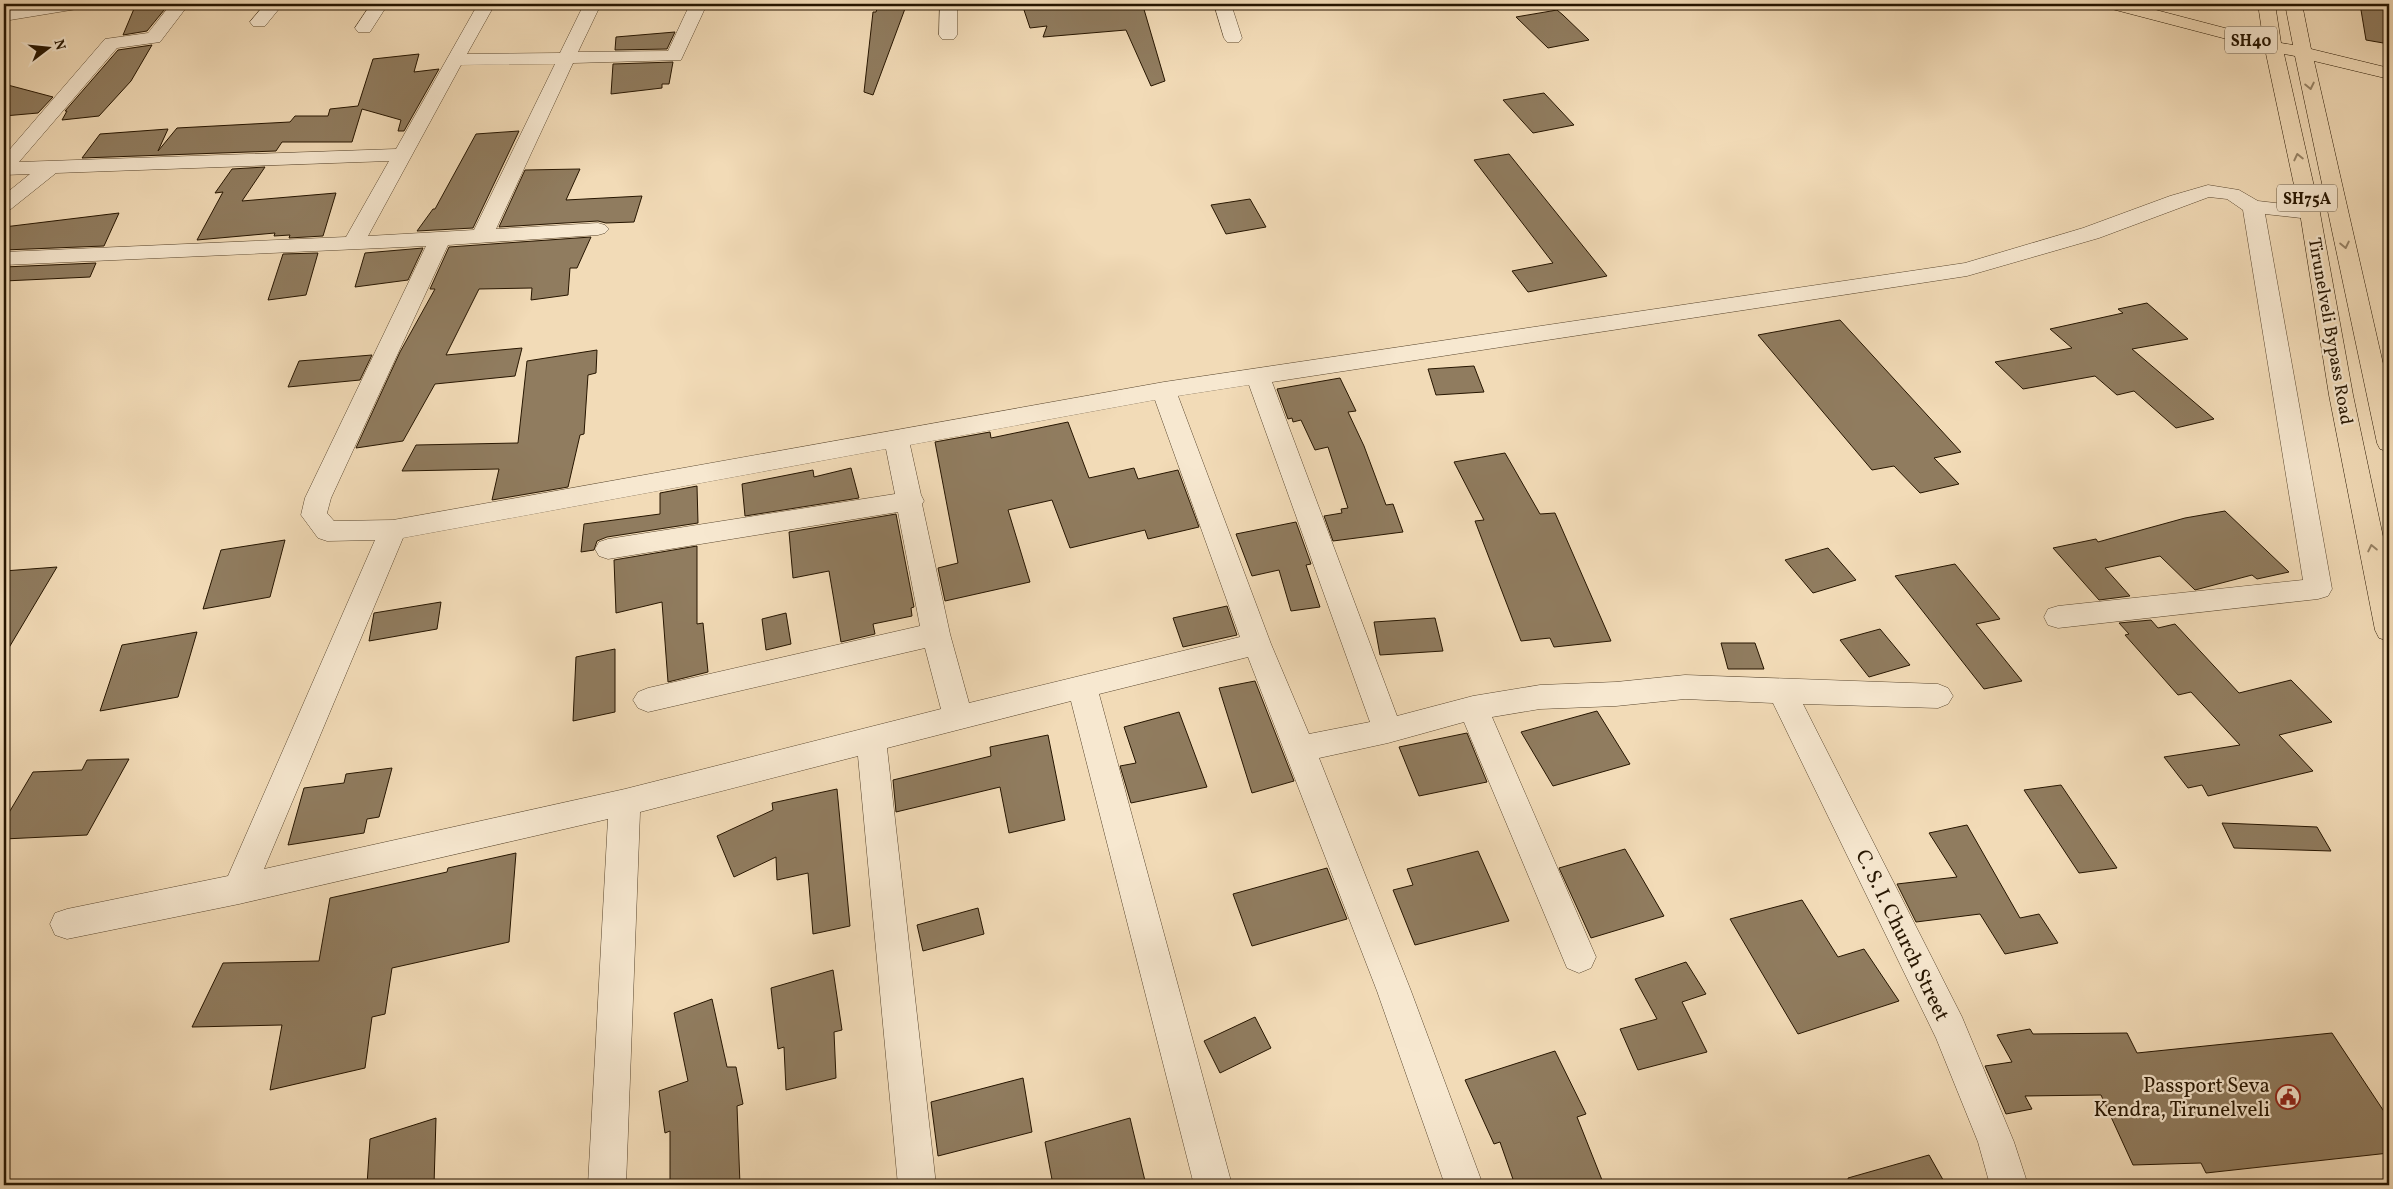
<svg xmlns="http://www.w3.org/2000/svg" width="2393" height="1189" viewBox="0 0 2393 1189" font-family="Vollkorn,serif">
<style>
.building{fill:#907c5f;stroke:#261500}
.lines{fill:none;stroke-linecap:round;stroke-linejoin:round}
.minor-casing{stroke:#59462e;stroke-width:1}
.primary-casing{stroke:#261500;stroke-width:1}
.minor{fill:#f7e8d0;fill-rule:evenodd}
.primary{fill:#f2dbb7;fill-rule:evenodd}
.oneway{stroke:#968265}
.labels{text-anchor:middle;stroke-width:4.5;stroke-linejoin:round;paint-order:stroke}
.shield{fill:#f7e8d0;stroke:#65543e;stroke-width:1}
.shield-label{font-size:16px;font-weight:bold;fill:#261500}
.street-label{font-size:18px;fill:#261500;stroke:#f7e8d0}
.near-street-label{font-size:21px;fill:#261500;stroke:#f7e8d0}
.near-poi-label{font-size:21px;fill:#261500;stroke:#f7e8d0;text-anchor:end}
</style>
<rect width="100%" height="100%" fill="#f2dbb7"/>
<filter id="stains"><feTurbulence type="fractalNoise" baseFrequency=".004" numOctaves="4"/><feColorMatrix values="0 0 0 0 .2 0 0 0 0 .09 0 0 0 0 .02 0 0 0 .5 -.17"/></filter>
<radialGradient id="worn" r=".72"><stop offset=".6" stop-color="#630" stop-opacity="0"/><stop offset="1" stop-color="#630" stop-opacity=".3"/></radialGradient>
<path class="building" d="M136,4H169L147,31L123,35Z
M1022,4H1104V8L1133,4L1134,6H1143L1165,81L1151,86L1126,30L1043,37L1047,26L1030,28Z
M2360,4L2389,7V44L2366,40Z
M878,6H906L873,95L864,92L873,12H876Z
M1557,10L1563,15L1589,40L1548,48L1516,17Z
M675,32L667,49L615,50L616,37Z
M152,45L131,81L99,116L62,120L67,111H65L118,50Z
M419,54L414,72L439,69L404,131H398L401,120L362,109L352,142H282L276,151L82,158L100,134L168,129L158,151L177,128L290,122L295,116H328L330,109L358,106L373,59Z
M673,62L669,84H662V88L611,94L613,64Z
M4,84L53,97L38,113L4,116Z
M1544,93L1574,125L1533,133L1503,100Z
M519,131L473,228L417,231L433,209H435L476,134Z
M1509,154L1607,276L1528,292L1512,271L1553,263L1474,160Z
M265,167L242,201L336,193L323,236L289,238L290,235L274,236L275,233L197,240L223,192L215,193L232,169Z
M580,169L566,200L642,196L634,222L606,223L598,221L499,227L525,170Z
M1250,199L1266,227L1226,234L1211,205Z
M119,213L104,246L4,250V227Z
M591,237L577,268H570L568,295L531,300L532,288L479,289L446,355L522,348L515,376L435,384L403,441L356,448L400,352L435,289H430L449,247Z
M423,248L408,280L355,287L365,253Z
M318,253L306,295L268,300L283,254Z
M96,263L90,277L4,281V267Z
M2147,303L2188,339L2132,349L2214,419L2176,428L2134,391L2117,395L2095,376L2023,389L1995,362L2072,348L2050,329L2123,313L2118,309Z
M1840,320L1961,452L1934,458L1959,484L1920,493L1894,466L1872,470L1758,335Z
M597,350L596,373L588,375L584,434L580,435L568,487L492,500L499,469L402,471L416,445L518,443L527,361Z
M372,355L360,380L288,387L299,361Z
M1474,366L1484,392L1436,395L1428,369Z
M1340,378L1356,411L1348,412L1364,446L1386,505L1393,504L1403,532L1333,541L1324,516L1342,513L1341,509L1348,508L1328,447L1315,450L1301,420L1293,422L1292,418L1288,419L1277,389Z
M1068,422L1089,478L1134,468L1138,479L1178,470L1199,527L1148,539L1145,530L1070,548L1052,500L1008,510L1030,582L945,601L938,568L958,563L935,442L990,432L991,438Z
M1505,453L1540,514L1555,513L1611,641L1554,647L1550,638L1521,641L1475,521L1484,520L1454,462Z
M851,468L859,498L745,516L742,484L813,470L814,477Z
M697,486L698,523L607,537L597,541L594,550L581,552L584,524L660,514V493Z
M2225,511L2289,572L2257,579L2252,575L2195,590L2160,556L2105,568L2130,596L2099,600L2053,548L2096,539L2098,542L2185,518Z
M896,514L914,607L911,608L912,616L873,624L875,634L841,642L829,571L793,578L789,532Z
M1296,522L1311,564L1306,565L1320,607L1291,611L1279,570L1252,576L1236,534Z
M285,540L270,597L203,609L221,550Z
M697,546V624L703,623L708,672L668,682L662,602L616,613L614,560Z
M1828,548L1856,580L1813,593L1785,560Z
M1955,564L2000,619L1976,624L2022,681L1984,689L1895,576Z
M57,567L4,656V571Z
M441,602L437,629L369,641L374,613Z
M1227,606L1237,635L1183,647L1173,618Z
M786,613L791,644L766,650L762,619Z
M1435,618L1443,651L1380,655L1374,622Z
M2151,620L2158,628L2175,624L2239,693L2291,680L2332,722L2279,735L2313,771L2208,796L2202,785L2188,788L2164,757L2240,745L2191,692L2178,695L2125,635L2129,634L2119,623Z
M1880,629L1910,665L1869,677L1840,640Z
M197,632L178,697L100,711L122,645Z
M1721,643H1755L1764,669H1728Z
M615,649V712L573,721L576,657Z
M1255,681L1294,781L1252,793L1219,688Z
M1597,711L1630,764L1553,786L1521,732Z
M1179,712L1207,787L1131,803L1120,766L1136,763L1124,727Z
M1467,733L1487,782L1419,796L1399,747Z
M1048,735L1065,820L1009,833L1000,787L896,812L893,780L991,756L990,747Z
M129,759L87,835L4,839V821L33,772L82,770L87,760Z
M392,768L379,817L367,819L364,833L288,845L304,788L344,783L346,774Z
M2061,785L2117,868L2079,873L2024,790Z
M837,789L850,926L813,934L808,873L777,880L776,857L734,877L717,836L773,810L772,803Z
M2222,823L2317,827L2331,851L2234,848Z
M1967,825L2020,918L2039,914L2058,943L2005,954L1980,914L1916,922L1897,884L1957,877L1929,833Z
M1625,849L1664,916L1591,938L1559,868Z
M1478,851L1509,921L1415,945L1393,890L1413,885L1407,869Z
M516,853L509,942L392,968L385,1014L372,1017L365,1068L270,1090L282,1025L192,1027L223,963L319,961L330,898L447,872L448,868Z
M1327,868L1347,919L1252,946L1233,894Z
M1802,900L1838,957L1864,949L1899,1001L1798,1034L1730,919Z
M978,908L984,934L923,951L917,925Z
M1686,962L1706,994L1682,1002L1707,1052L1638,1070L1620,1029L1657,1019L1635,979Z
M833,970L842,1030L834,1032L836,1078L786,1090L784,1047L778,1049L771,988Z
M712,999L727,1067H736L743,1104L737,1106L740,1185H670V1131L665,1133L659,1091L688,1081L674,1013Z
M1255,1017L1271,1048L1220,1073L1204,1041Z
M2030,1029L2033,1034L2127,1033L2137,1053L2332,1033L2389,1119V1153L2206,1173L2201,1163L2133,1165L2101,1095L2025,1096L2032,1109L2006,1114L1985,1066L2012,1062L1997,1035Z
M1555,1051L1586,1114L1577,1117L1604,1185H1515L1500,1142L1494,1144L1465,1080Z
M1023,1078L1032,1132L938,1156L931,1102Z
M436,1118L434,1185H367L370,1139Z
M1130,1118L1146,1185H1053L1045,1142Z
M1929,1155L1946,1185H1849L1848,1178Z"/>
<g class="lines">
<defs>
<path id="minor" d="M47,4H86L83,8L77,9L4,21V11Z
M171,4H189L160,42L117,48L19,162L396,149L478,4H495L467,54L560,53L584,4H601L578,52L668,51L690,4H707L681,60L573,63L496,229L598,223L605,225L609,229L605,233L598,235L448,245L331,498L327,513L334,521L393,520L1164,382L1965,263L2083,228L2170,196L2208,185L2239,190L2258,201L2310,207L2317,209L2320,213L2317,217L2310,219L2265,214L2332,589L2328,596L2318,599L2058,628L2048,625L2044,617L2048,609L2058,606L2303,580L2243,210L2227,199L2209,197L2099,238L1967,276L1272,382L1397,716L1473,696L1540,685L1616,682L1685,675L1938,684L1948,688L1953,696L1948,704L1938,708L1803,704L1962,1017L2014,1142L2028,1185H1990L1978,1142L1936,1038L1773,703L1685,699L1616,706L1540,709L1492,717L1596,957L1591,968L1579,973L1567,968L1464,722L1388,743L1319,758L1411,991L1483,1185H1445L1377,991L1248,657L1099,694L1232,1185H1194L1071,701L887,748L936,1185H898L858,756L640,812L626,1185H588L608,819L239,904L67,939L55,935L50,924L55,913L67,909L228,876L375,540L327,541L318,538L301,515L305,498L426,246L4,265V252L346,237L389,161L56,173L11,209L4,211V195L30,174L4,175V156L105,39L148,33ZM555,64L474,230L368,236L461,65ZM1249,385L1370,722L1309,734L1271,644L1178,396ZM1155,400L1240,637L969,703L950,634L922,504L924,501L921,495L910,445ZM886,449L895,494L608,539L599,542L595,549L599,556L608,559L898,512L920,626L648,688L638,692L633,700L638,708L648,712L925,648L941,709L625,789L264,869L403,538Z
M265,4H283L265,26H253L250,22Z
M371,4H388L370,32H358L355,28Z
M940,4H957V35L954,39H942L939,35Z
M1214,4H1231L1242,38L1239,42H1227L1224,38Z"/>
<path id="primary" d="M2106,4H2133L2263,38L2258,4H2275L2281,43L2293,45L2285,4H2302L2311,49L2389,68V79L2314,61L2389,390V452L2380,449L2377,443L2295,56L2284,54L2320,213L2353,395L2389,565V641L2379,638L2375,630L2329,395L2300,213L2265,49L2108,8Z"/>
</defs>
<use href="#minor" class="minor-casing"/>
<use href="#primary" class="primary-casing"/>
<use href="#minor" class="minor"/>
<use href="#primary" class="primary"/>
</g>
<defs><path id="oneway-chevron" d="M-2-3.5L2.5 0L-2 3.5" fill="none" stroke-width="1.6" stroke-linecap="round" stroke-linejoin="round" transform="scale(1.25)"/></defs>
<g class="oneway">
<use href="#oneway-chevron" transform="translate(2310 86) rotate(78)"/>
<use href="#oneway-chevron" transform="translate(2298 157) rotate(-103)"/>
<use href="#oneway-chevron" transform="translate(2345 245) rotate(78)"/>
<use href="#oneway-chevron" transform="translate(2372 548) rotate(-102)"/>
</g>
<defs>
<symbol id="civic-ring" viewBox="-11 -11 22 22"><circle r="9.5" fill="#f7e8d0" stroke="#8f2418" stroke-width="1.5"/><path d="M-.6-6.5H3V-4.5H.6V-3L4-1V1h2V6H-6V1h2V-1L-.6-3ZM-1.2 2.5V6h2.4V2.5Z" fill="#8f2418"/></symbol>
</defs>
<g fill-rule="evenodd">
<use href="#civic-ring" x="2274" y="1083" width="28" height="28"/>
</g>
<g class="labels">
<g class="shield">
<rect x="2225" y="26.5" width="52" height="27" rx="4"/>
<rect x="2277" y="184.5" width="60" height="27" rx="4"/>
</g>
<g class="shield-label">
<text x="2251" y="46">SH40</text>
<text x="2307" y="204">SH75A</text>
</g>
<g class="street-label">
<text transform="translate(2331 331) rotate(80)" y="6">Tirunelveli Bypass Road</text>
</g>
<g class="near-street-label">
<text transform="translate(1903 935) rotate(64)" y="7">C. S. I. Church Street</text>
</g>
<g class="near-poi-label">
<text x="2270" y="1092">Passport Seva<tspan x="2270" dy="24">Kendra, Tirunelveli</tspan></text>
</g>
</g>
<rect width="2393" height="1189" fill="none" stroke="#f2dbb7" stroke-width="20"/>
<rect x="5" y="5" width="2383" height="1179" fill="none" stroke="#261500" stroke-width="2.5"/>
<rect x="10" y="10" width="2373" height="1169" fill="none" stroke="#261500"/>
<g transform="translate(48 48) rotate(74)" stroke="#f7e8d0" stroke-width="4" paint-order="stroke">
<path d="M0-4L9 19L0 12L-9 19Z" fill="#261500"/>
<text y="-8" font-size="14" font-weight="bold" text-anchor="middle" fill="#261500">N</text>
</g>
<rect width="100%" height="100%" filter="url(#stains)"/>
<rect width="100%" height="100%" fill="url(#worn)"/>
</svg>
